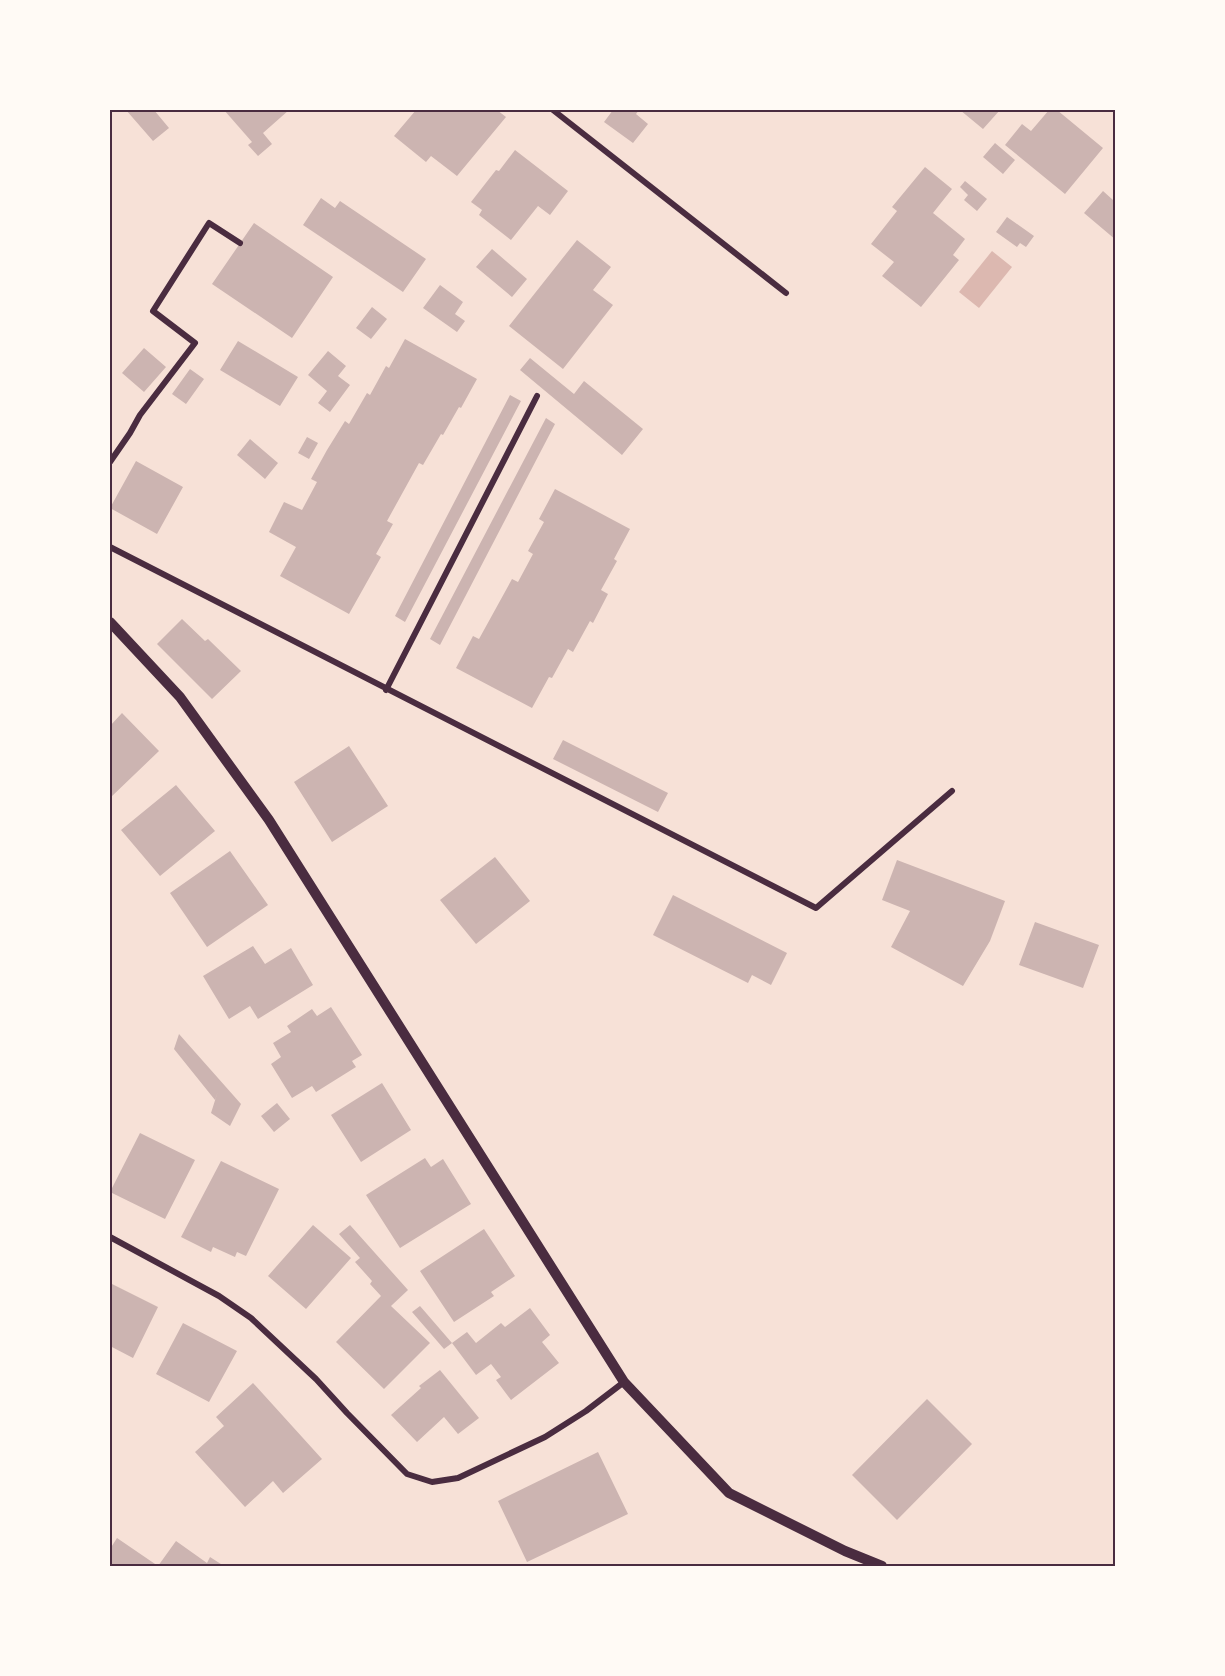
<svg xmlns="http://www.w3.org/2000/svg" width="1225" height="1676" viewBox="0 0 1225 1676" font-family="'Titillium Web',sans-serif">
<style>
.water{fill:#dcb8b0}
.building{fill:#ccb4b1}
.lines{fill:none;stroke-linecap:round;stroke-linejoin:round}
.minor{stroke:#4a2c40;stroke-width:6}
.tertiary{stroke:#4a2c40;stroke-width:10}
.neatline{fill:none;stroke:#4a2c40;stroke-width:2}
</style>
<rect width="100%" height="100%" fill="#f7e1d7"/>
<path class="water" d="M992,251L1012,267L979,308L959,292Z"/>
<path class="building" d="M126,110H154L169,128L153,141Z
M224,110H289L263,133L272,144L258,156L248,145L252,142Z
M416,110H497L506,117L457,176L431,156L426,162L394,136Z
M613,110H639L636,114L648,124L633,143L604,122Z
M960,110H1000L983,129Z
M1049,110H1057L1103,148L1065,194L1005,145L1022,124L1031,131Z
M995,143L1015,160L1003,174L983,157Z
M515,150L568,191L550,215L538,206L511,240L479,215L482,210L471,202L496,170L499,171Z
M925,167L952,189L933,213L965,239L953,255L959,260L921,307L882,276L894,262L871,244L897,211L892,207Z
M965,181L987,199L977,211L964,200L968,195L960,187Z
M1103,191L1113,200L1116,197V240L1084,213Z
M321,198L335,208L340,201L426,259L403,292L303,225Z
M1007,217L1034,236L1026,247L1020,243L1017,247L996,232Z
M254,223L333,277L292,338L212,284Z
M577,240L611,267L593,290L613,305L563,369L509,326Z
M492,249L527,279L512,297L476,267Z
M440,285L463,302L455,314L465,321L457,332L423,308Z
M372,307L387,319L371,339L356,328Z
M405,339L477,379L461,408L459,407L443,435L441,434L423,465L419,463L387,521L393,524L376,554L381,557L349,614L280,576L296,547L269,532L284,502L302,510L317,482L311,479L327,450L345,421L349,424L367,393L370,395L386,366L389,368Z
M238,341L298,377L280,406L220,370Z
M144,348L166,367L144,392L122,373Z
M328,351L346,366L338,376L350,385L330,412L318,403L327,391L308,375Z
M530,358L574,394L584,381L643,429L622,455L520,370Z
M190,369L204,379L186,404L172,394Z
M510,395L521,401L405,622L395,616Z
M546,418L555,424L440,645L430,639Z
M307,437L318,443L309,459L298,453Z
M250,439L278,463L265,479L237,455Z
M136,461L183,487L157,534L110,508Z
M555,489L630,529L614,559L617,561L601,590L608,594L593,623L590,621L573,652L568,649L552,678L549,677L532,708L456,668L473,636L479,639L512,579L518,582L533,554L528,551L544,522L539,519Z
M182,619L205,641L208,639L241,671L212,699L157,644Z
M122,713L159,751L110,798V726Z
M563,740L668,793L658,812L553,759Z
M349,746L388,806L332,842L294,782Z
M176,785L215,831L160,876L121,830Z
M230,851L268,905L207,947L170,893Z
M495,857L530,901L476,944L440,900Z
M897,860L1005,901L990,941L963,986L891,947L910,911L882,900Z
M673,895L787,953L771,985L752,975L748,983L653,935Z
M1035,922L1099,945L1083,988L1019,965Z
M253,946L265,964L291,948L313,985L258,1019L250,1006L229,1019L203,976Z
M331,1007L362,1055L352,1061L356,1067L316,1092L312,1086L292,1098L271,1064L281,1057L273,1043L291,1032L287,1026L312,1009L317,1016Z
M179,1034L241,1104L230,1126L211,1113L218,1091L215,1100L174,1049Z
M382,1083L411,1130L361,1162L331,1115Z
M277,1103L290,1119L274,1132L261,1116Z
M140,1133L195,1160L165,1219L110,1192Z
M425,1158L431,1167L443,1159L471,1204L400,1248L366,1195Z
M221,1161L279,1189L246,1256L237,1252L235,1257L213,1247L211,1252L181,1237Z
M313,1225L351,1258L306,1309L268,1276Z
M350,1225L408,1290L391,1306L430,1343L384,1389L336,1342L381,1296L370,1284L372,1281L355,1262L360,1258L339,1234Z
M484,1229L515,1276L491,1292L494,1296L454,1322L420,1271Z
M110,1283L158,1307L133,1358L110,1346Z
M420,1306L452,1343L444,1349L412,1312Z
M530,1308L550,1335L542,1342L559,1363L511,1400L496,1380L501,1377L491,1364L476,1375L452,1343L467,1332L476,1343L501,1323L505,1327Z
M183,1323L237,1351L209,1402L156,1374Z
M440,1370L479,1418L458,1434L444,1417L417,1442L391,1415L421,1388L419,1386Z
M253,1383L322,1459L283,1493L273,1481L245,1507L195,1452L224,1426L216,1417Z
M927,1399L972,1444L897,1520L852,1475Z
M598,1452L628,1514L527,1562L498,1501Z
M117,1538L158,1566L176,1541L207,1563L210,1557L224,1566H110V1549Z"/>
<g class="lines">
<path class="minor" d="M553,110L786,293
M110,462L130,433L140,415L195,343L153,311L209,223L240,243
M110,547L816,908L952,791
M386,690L537,396
M110,1237L219,1296L251,1318L316,1379L347,1413L407,1474L432,1482L458,1478L545,1437L586,1411L624,1382"/>
<path class="tertiary" d="M110,622L180,697L269,820L624,1382L729,1493L845,1551L882,1566"/>
</g>
<rect width="1225" height="1676" fill="none" stroke="#fffaf5" stroke-width="222"/>
<rect x="111" y="111" width="1003" height="1454" class="neatline"/>
</svg>
